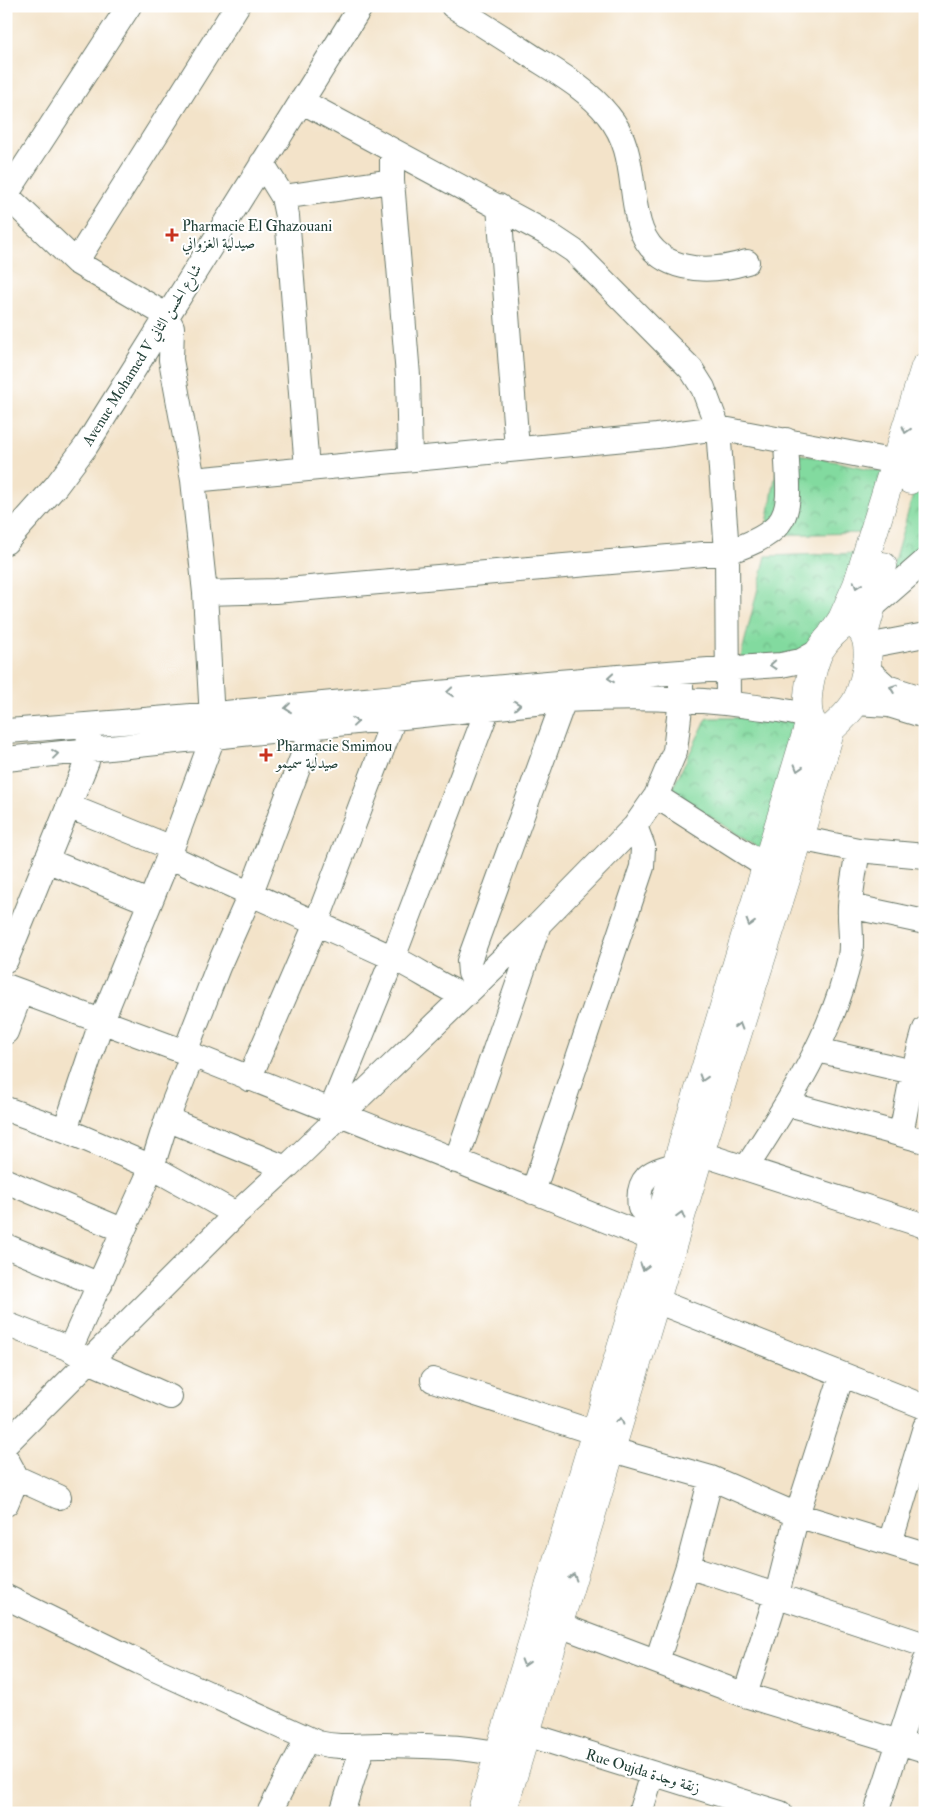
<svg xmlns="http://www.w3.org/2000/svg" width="931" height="1819" viewBox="0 0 931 1819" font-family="'IM FELL Double Pica',Amiri,serif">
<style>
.park{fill:url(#park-crowns);stroke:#508c6a}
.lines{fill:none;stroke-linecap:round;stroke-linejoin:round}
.minor-casing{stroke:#697768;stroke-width:26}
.highway-casing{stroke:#697768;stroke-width:29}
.minor{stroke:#fff;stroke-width:24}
.highway{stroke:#fff;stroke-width:28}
.oneway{stroke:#8f9e9a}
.poi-dot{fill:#c8321e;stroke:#fff;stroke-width:2}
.labels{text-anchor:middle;stroke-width:4;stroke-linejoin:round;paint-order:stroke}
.poi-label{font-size:15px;fill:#1f3d34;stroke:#fff;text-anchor:start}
.street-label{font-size:15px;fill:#1f3d34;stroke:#fff}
</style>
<defs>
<pattern id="park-crowns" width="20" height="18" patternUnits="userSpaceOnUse" patternTransform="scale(1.25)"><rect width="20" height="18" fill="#82da9f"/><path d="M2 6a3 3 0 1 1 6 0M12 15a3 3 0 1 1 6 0" fill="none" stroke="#6ab282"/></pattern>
</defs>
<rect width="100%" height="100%" fill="#fff"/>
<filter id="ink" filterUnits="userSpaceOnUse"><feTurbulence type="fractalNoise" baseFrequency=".02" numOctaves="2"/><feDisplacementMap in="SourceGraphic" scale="10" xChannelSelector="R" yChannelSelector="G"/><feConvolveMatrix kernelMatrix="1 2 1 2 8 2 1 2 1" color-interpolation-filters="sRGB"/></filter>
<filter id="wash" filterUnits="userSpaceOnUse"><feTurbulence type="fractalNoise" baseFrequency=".0096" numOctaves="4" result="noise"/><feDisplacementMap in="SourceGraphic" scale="20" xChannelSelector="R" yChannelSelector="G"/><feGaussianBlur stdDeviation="1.12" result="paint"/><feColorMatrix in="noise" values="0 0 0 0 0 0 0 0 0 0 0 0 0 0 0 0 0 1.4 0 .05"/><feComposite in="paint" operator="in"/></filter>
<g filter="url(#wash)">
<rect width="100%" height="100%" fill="#f3e3c9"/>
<path class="park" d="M780,450L890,473L867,533L765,535Z
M925,466V550L887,587L920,470Z
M858,553L833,652L740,660L766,556Z
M814,717L770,856L671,791L707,718Z"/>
</g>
<g filter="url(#ink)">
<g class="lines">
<defs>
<path id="minor" d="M453,6C480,23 507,40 533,57C560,74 588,90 608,115C635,147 629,186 639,223C653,274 707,274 747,262
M301,101L550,235L574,251L691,369L703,388L718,428L727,552L728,703
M392,150V181L408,376L410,458
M262,163L283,197L287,216L307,469
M6,195L76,262L166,315L172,327L171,360L193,480L205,593L213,737L169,856L102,1020L65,1130
M6,195L129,6
M283,197L392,181
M499,206L517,449
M76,262L237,6
M193,480L657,436L718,428L896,462
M6,542L56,486L86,446L361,6
M205,593L275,591L727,552C801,528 788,508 786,440
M870,609L925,561
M867,646L925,635
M867,669L887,687L921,698
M855,703L889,705L925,716
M6,731C265,713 522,681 781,665L801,661L819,651
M6,759L564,700C628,697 685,697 749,706C769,709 789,710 809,717
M656,796L767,867
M68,806L172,848
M799,838L858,850L925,856
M169,856C242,891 317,923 391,957C416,968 438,985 464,996
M46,860L149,902
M850,906L925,922
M6,960L87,761L89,735
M476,983L470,973L469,961L564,700
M6,986L185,1052L645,1236L671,1244
M6,1032L21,992
M817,1050L913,1072
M185,1052L218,967L250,895L314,726L313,714
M249,1079L316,924L394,718
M788,1104L925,1141
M6,1109L65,1130L152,1167L236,1214
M331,1110L393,958L488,708L487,696
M167,1119L286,1168
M901,1134L913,1072L925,1029
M683,1148L925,1226
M456,1161L538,927
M746,1168C789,1102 833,1035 850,957C853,941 849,923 850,907C851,888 855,869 858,850
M6,1181L122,1230
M533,1192L642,867L643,847L635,826
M657,1224L640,1208C636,1178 650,1170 677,1165
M6,1246L100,1285
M656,1301L925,1407
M6,1324L70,1349L89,1361L170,1397
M70,1349L152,1167L167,1119L192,1056
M433,1380L596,1433
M6,1444L236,1214L286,1168L540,923L635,826L656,796L675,751L681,699V672
M595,1445L711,1478L797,1515L925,1554
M6,1458L17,1478L6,1504
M17,1478L59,1497
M890,1543L925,1427
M688,1566L925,1645
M6,1597L139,1662L318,1743C342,1749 362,1744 386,1745C429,1746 474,1746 515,1758
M541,1618L745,1695L925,1750
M657,1661L688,1566L711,1478
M745,1695L777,1594L797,1515L842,1375
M507,1728L780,1813
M269,1813L307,1739
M342,1813L363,1746
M640,1813L652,1774
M876,1813L925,1662"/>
<path id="highway" d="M910,480L925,434
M847,623C880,625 866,685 855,703C848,714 840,721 831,729C793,736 811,667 820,650C827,639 836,629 847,623Z
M832,634L842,619L857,585L925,367
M864,634L883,566
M481,1813L810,721
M502,1813L700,1153L799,838L831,729"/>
</defs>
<use href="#minor" class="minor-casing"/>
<use href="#highway" class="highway-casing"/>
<use href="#minor" class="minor"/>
<use href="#highway" class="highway"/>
</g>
<defs><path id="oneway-chevron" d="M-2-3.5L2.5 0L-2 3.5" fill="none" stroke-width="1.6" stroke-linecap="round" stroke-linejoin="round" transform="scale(1.25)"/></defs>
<g class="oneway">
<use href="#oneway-chevron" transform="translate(906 430) rotate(107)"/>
<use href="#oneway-chevron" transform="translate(857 585) rotate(109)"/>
<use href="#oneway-chevron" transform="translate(773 665) rotate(176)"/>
<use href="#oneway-chevron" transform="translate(611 678) rotate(175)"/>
<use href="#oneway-chevron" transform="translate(893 688) rotate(-159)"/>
<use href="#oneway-chevron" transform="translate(450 692) rotate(175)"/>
<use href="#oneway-chevron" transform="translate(517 705) rotate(-6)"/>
<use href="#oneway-chevron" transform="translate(288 708) rotate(174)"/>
<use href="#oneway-chevron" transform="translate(355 722) rotate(-6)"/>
<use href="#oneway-chevron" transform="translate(55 754) rotate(-7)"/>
<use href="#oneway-chevron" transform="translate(798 768) rotate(107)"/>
<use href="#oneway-chevron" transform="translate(750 923) rotate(107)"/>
<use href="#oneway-chevron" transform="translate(739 1026) rotate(-73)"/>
<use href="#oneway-chevron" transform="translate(703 1078) rotate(107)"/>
<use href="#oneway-chevron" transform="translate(681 1215) rotate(-74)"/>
<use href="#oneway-chevron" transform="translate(644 1267) rotate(106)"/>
<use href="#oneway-chevron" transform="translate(620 1421) rotate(-73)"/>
<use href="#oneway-chevron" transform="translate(573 1577) rotate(-73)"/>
<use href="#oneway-chevron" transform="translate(525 1663) rotate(107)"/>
</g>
</g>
<g class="poi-dot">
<path d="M169.5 227.5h5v5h5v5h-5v5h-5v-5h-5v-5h5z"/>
<path d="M263.5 747.5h5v5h5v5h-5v5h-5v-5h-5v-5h5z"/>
</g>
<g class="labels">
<g class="poi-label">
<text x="182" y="231">Pharmacie El Ghazouani<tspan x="182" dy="17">صيدلية الغزواني</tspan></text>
<text x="276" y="751">Pharmacie Smimou<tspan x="276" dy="17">صيدلية سميمو</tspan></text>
</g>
<g class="street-label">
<text transform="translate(142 355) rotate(-58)" y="5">Avenue Mohamed V شارع الحسن الثاني</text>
<text transform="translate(643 1771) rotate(17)" y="5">Rue Oujda زنقة وجدة</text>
</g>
</g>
<rect width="931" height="1819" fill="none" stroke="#fff" stroke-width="25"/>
</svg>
